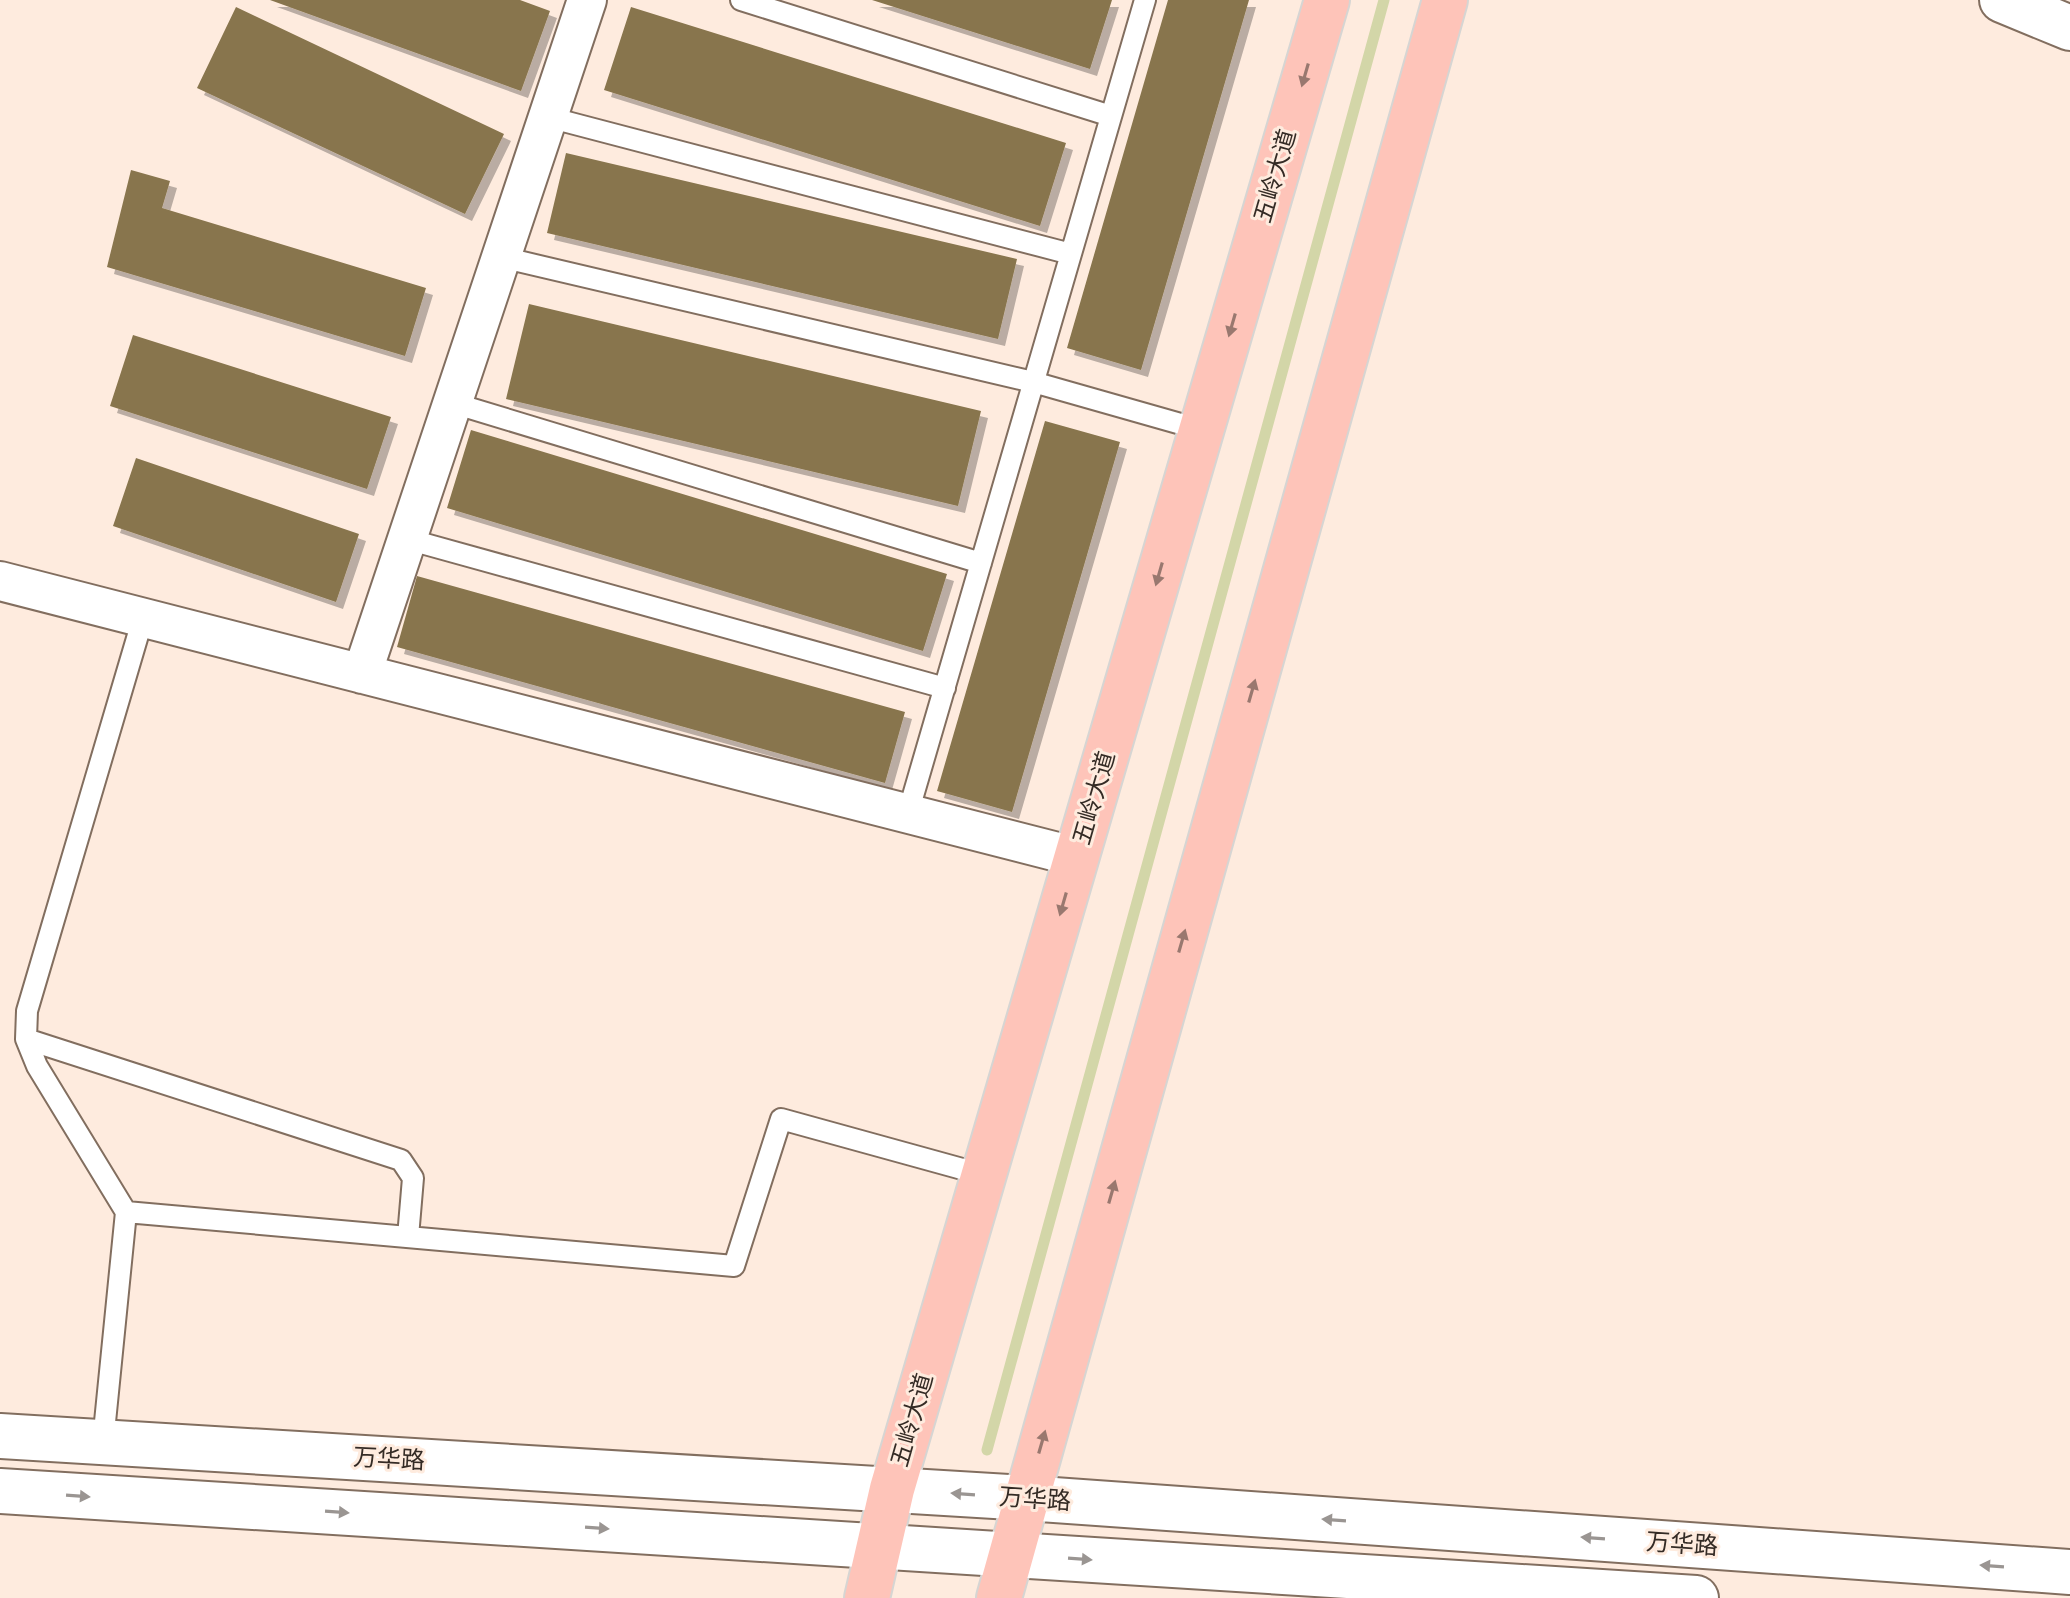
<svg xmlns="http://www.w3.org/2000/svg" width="2070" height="1598" viewBox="0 0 2070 1598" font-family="Mulish,'Noto Sans SC',sans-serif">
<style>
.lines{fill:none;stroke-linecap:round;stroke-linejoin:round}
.stream{stroke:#d3d6a8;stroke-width:11}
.building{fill:#88754d;filter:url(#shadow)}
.service-casing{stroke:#826e5f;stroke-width:24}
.minor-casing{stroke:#826e5f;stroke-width:42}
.tertiary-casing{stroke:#826e5f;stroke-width:48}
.secondary-casing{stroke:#826e5f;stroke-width:48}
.primary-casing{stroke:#d6d5d3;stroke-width:48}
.service{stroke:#fff;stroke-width:20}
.minor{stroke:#fff;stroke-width:38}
.tertiary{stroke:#fff;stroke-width:44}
.secondary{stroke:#fff;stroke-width:44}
.primary{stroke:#fec4b9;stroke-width:44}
.oneway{fill:#99786f}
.oneway2{fill:#9a9592}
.labels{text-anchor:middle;stroke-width:6;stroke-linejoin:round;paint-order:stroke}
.street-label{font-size:24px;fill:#342b25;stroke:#feebde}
</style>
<defs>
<filter id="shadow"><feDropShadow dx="7" dy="7" stdDeviation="0" flood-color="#0004"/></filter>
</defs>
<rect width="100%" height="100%" fill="#feebde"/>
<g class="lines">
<path class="stream" d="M987,1450L1384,0"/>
</g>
<path class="building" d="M270,0H520L550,11L521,91Z
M872,0H1112L1090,69Z
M1168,0H1249L1141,370L1067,348Z
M236,7L504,134L465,214L197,88Z
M631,7L1066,143L1040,226L604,90Z
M566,153L1017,259L998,339L547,233Z
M131,170L170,181L162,208L426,288L405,356L107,267Z
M529,304L981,411L958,506L506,399Z
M133,335L391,417L367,489L110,406Z
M1045,421L1120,442L1012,812L937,791Z
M471,430L947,574L923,651L447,508Z
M136,458L359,534L336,602L113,526Z
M417,576L905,712L885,783L397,647Z"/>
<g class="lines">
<defs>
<path id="service" d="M741,0L1111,116
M548,117L1071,254
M501,257L1033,382L1202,430
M453,403L981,563
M407,539L945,688
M143,618L27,1011L26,1039L37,1066L126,1212L734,1266L781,1119L984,1175
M908,813L1145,0
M26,1039L401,1160L413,1178L408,1237
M103,1442L126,1212"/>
<path id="minor" d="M0,581L1077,857
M362,674L587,0"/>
<path id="tertiary" d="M2002,0L2070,28"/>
<path id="secondary" d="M0,1436L1026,1498L2070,1572
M0,1491L1696,1598"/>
<path id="primary" d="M867,1598L892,1489L1327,0
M999,1598L1445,0"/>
</defs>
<use href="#service" class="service-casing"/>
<use href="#minor" class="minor-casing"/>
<use href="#tertiary" class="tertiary-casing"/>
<use href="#secondary" class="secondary-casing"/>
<use href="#primary" class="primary-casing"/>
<use href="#service" class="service"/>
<use href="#minor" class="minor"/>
<use href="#tertiary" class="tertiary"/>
<use href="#secondary" class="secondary"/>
<use href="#primary" class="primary"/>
</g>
<defs><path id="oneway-solid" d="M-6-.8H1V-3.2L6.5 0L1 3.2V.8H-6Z" transform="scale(2)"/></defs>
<g class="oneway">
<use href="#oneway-solid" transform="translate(1305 75) rotate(106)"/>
<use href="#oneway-solid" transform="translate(1232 325) rotate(106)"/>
<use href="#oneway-solid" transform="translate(1159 574) rotate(106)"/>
<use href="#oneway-solid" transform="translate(1252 691) rotate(-74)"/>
<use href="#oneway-solid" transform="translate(1063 904) rotate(106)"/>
<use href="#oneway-solid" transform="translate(1182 941) rotate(-74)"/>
<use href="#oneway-solid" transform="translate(1112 1192) rotate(-74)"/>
<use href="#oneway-solid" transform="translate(1042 1442) rotate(-74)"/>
</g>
<g class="oneway2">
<use href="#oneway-solid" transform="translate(963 1494) rotate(-176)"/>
<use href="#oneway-solid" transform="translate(78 1496) rotate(4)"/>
<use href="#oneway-solid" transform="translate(337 1512) rotate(4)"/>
<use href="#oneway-solid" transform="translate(1334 1520) rotate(-176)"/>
<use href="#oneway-solid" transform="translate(597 1528) rotate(4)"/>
<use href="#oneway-solid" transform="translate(1593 1538) rotate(-176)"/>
<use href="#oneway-solid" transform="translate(1080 1559) rotate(4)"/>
<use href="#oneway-solid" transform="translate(1992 1566) rotate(-176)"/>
</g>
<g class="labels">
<g class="street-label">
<text transform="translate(1275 176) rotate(-74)" y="8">五岭大道</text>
<text transform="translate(1094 798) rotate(-74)" y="8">五岭大道</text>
<text transform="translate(912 1420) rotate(-74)" y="8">五岭大道</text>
<text transform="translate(389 1459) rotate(3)" y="8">万华路</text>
<text transform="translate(1035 1499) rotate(4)" y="8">万华路</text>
<text transform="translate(1682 1544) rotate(4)" y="8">万华路</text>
</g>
</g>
</svg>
